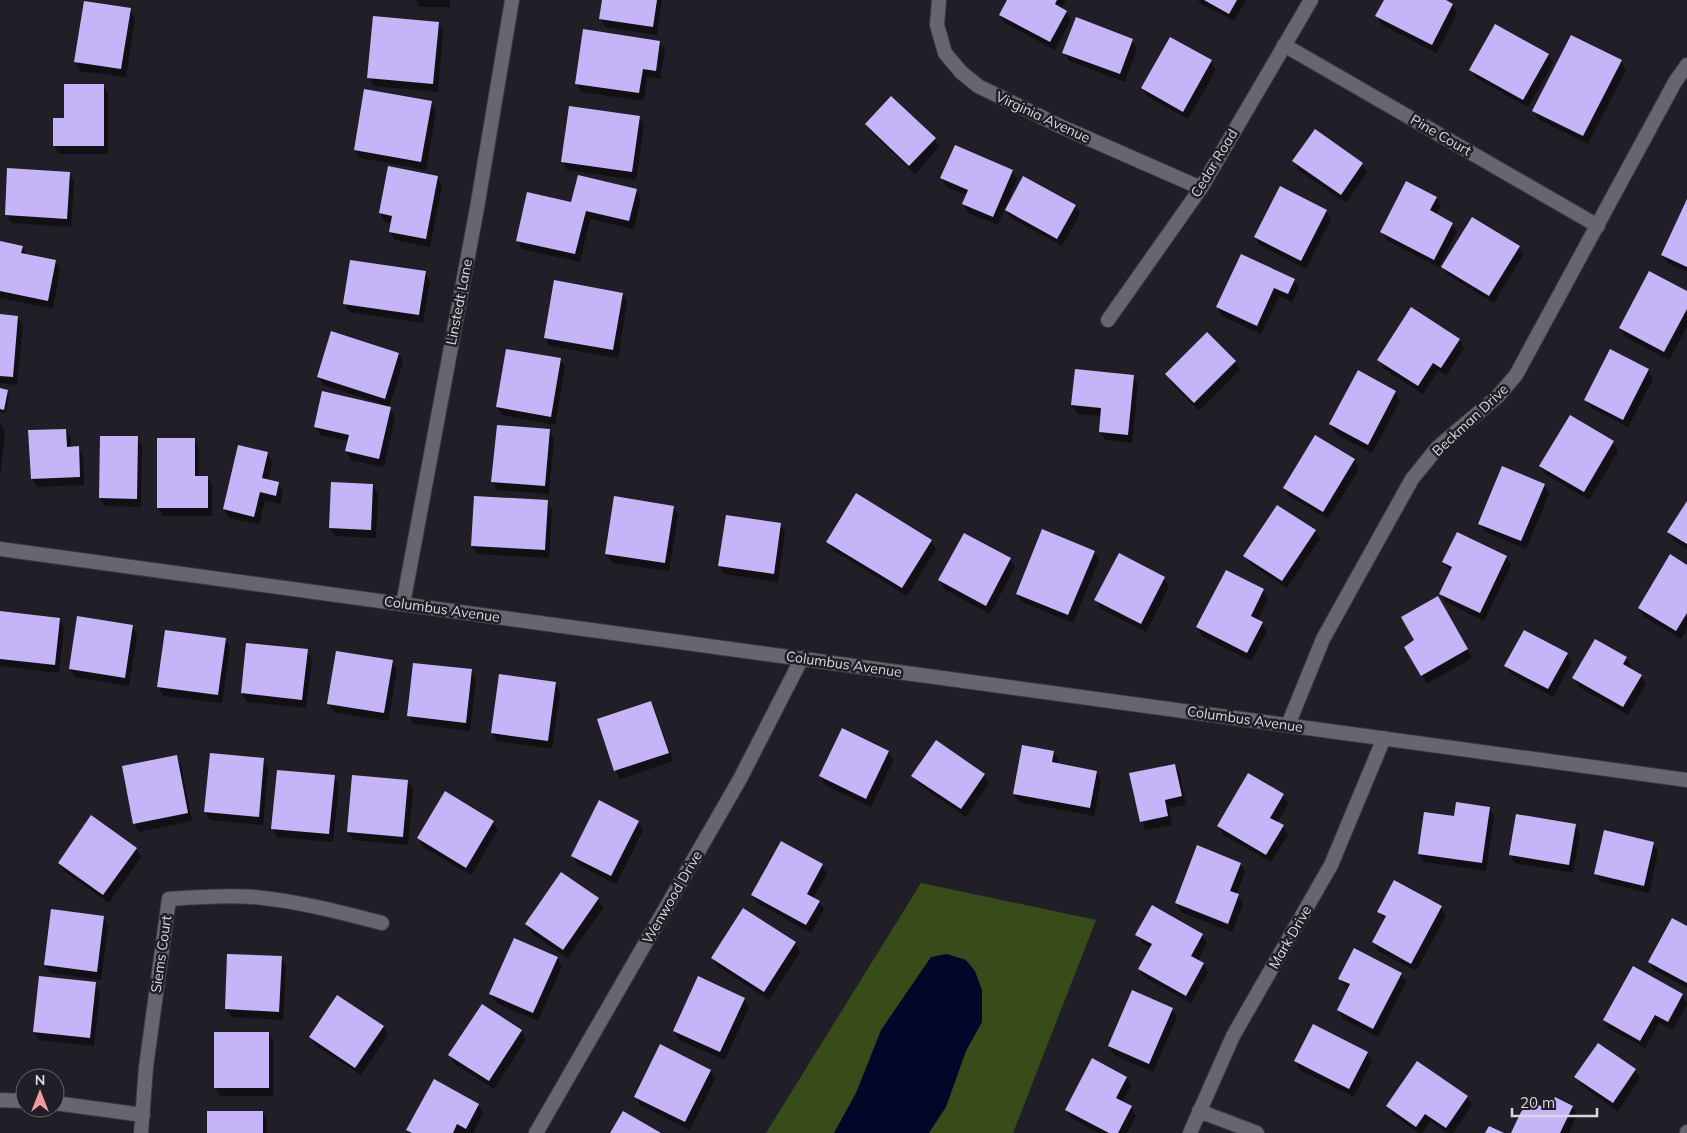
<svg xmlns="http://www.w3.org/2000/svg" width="1687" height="1133" viewBox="0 0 1687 1133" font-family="Mulish,sans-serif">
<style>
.green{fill:#384c19}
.water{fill:#000729}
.shadow{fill:#0007}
.building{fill:#c5b4f7}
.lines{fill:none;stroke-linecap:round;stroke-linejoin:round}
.minor-casing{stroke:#3c3a40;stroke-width:16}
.minor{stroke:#67656d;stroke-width:14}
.labels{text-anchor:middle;stroke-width:5;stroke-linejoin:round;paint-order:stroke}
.street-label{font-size:14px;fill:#d9d8dd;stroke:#201e26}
</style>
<rect width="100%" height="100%" fill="#201e26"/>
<path class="green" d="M921,883L1096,920L1013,1133H766Z"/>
<path class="water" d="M947,954L966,960L975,971L982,990V1022L966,1051L946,1107L929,1133H834L856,1093L881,1030L931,957Z"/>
<path class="shadow" d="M416,0H450V7H420Z
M603,0H662L657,35L605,27L601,19Z
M1008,0H1066L1061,9L1066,12L1071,20L1055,50L1005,23L1000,15Z
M1198,0H1246L1234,21L1200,3Z
M1385,0H1443L1452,5L1457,13L1437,53L1382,25L1377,16Z
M130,10L135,18L126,77L80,71L76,62Z
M438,23L443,31L438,92L374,86L369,77Z
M1132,40L1137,49L1125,82L1069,61L1064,53Z
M660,42L665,50L660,79L647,77L644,101L581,92L576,83Z
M1548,55L1553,63L1528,107L1476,78L1471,70Z
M1211,61L1216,70L1188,119L1148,97L1143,88Z
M1621,61L1626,70L1588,144L1538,119L1534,111Z
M103,85L108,94V154H59L54,145L65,119Z
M431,102L436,110L426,170L360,158L355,150Z
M639,117L644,125L636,180L567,170L562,161Z
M866,124L935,139L939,147L915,174L871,132Z
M1293,161L1362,164L1367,172L1346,203L1298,170Z
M1012,171L1017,179L998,225L968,213L963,204L967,195L946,187L942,178Z
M69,173L74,181L71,227L11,223L6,215Z
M437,177L442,185L430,247L395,240L390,232L392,223L385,222L380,213Z
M636,190L641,198L634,229L590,219L580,262L522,249L517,241L572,204Z
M1436,198L1441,206L1436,215L1452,224L1457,232L1439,267L1386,240L1382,232Z
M1687,202V272L1667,263L1662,255Z
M1075,206L1080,214L1062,246L1011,218L1006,210Z
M1326,211L1331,219L1306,269L1260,245L1255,237Z
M0,243L22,247L27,255L56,261L60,269L53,309L0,298Z
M1519,247L1523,255L1494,303L1448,275L1443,267Z
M425,273L430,281L423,323L349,312L345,303Z
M1294,280L1299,288L1292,302L1279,296L1261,334L1222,316L1217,307Z
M1687,293V326L1669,360L1625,337L1620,328Z
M623,294L627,302L618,358L550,346L545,338Z
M0,316L18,317L23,326L17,385L0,383Z
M1460,340L1464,348L1446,376L1438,370L1423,394L1384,369L1379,360Z
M399,354L403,362L389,408L395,416L384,467L351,460L346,451L349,441L320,435L315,426L379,405V403L323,385L318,377Z
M560,359L565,367L555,425L502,415L497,407Z
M1235,362L1240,370L1199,411L1171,382L1166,374Z
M1648,370L1653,379L1628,427L1591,408L1586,400Z
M1358,372L1395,392L1400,401L1372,453L1335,433L1330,424Z
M1133,376L1138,384L1132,443L1105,440L1100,432L1101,416L1077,414L1072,405Z
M0,390L7,391L9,395L6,413L0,412Z
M0,423L5,431L0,478Z
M66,430L71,438V448H78L83,456L84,485L37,487L32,479Z
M550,431L554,439L549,494L497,490L493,481Z
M137,437L142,446L141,507L105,506L100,498Z
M194,439L199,448V477H208L212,486V516H163L158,507Z
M1613,442L1618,451L1589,500L1545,474L1540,466Z
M267,453L272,462L268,481L278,483L283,492L280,504L265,500L259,524L229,518L224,509Z
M1354,460L1359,469L1328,519L1289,496L1284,488Z
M373,485L378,494L376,538L335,536L330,528Z
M1544,485L1549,494L1526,549L1485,532L1480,524Z
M547,501L552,510L549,558L477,554L472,546Z
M1687,503V549L1674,541L1669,532Z
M673,507L678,515L669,571L612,563L607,554Z
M780,524L785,532L778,582L724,574L719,565Z
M1315,531L1320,539L1287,588L1250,564L1245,556Z
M931,541L936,549L907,596L833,550L828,542Z
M1094,552L1099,560L1073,623L1022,602L1017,594Z
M1506,557L1511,565L1484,621L1446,602L1441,594L1451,572L1444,562Z
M1010,559L1015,567L990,614L944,589L939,580Z
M1687,566V629L1681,639L1644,617L1639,608Z
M1164,578L1169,586L1146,632L1101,609L1096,600Z
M1263,590L1268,599L1257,621L1262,623L1267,632L1251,661L1202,636L1198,627Z
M1438,598L1472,658L1427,684L1405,647L1416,641Z
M0,612L59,619L64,627L59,673L0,666Z
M133,626L137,635L129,686L75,677L70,669Z
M225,639L230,647L222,703L163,696L158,687Z
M248,645L307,651L312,659L306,708L247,702L242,693Z
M1567,654L1572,662L1553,697L1511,674L1506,666Z
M1626,657L1631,666L1629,669L1641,675L1646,684L1628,715L1579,687L1574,678Z
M392,661L397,670L388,721L334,712L329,704Z
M471,670L476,679L470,731L414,724L409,716Z
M555,683L560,692L552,749L497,741L492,732Z
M651,702L655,710L673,761L620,779L616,771L598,719Z
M842,730L889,752L893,761L871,807L825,785L820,776Z
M1054,752L1058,760V764L1096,772L1101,780L1094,816L1019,802L1014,794Z
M176,757L181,765L192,821L139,832L134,823Z
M263,759L268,768L263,825L210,820L205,812Z
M1175,765L1180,774L1186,805L1169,808L1172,825L1146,830L1141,822Z
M984,775L989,783L966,817L918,784L913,776Z
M334,776L339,785L333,842L277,837L272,828Z
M408,782L413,790L408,845L353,840L348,832Z
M1283,795L1288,804L1277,823L1283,826L1288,835L1271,862L1223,835L1219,826Z
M1489,808L1494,816L1486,871L1424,862L1419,854L1455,817Z
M493,822L498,830L471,875L423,847L419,838Z
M638,822L643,830L616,884L577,864L573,856Z
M1575,825L1580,833L1573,873L1515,863L1510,855Z
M1653,843L1658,852L1649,893L1601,882L1596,874Z
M136,849L141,857L109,903L64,871L59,863Z
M1240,864L1245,872L1236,895L1239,896L1243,904L1232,932L1181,912L1176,903Z
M822,865L827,874L813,898L819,902L824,910L811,933L757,903L752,895Z
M598,899L603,908L568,958L531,933L527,924Z
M1441,907L1446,916L1416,971L1378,951L1373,942L1385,920L1379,912Z
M743,909L795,943L800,952L769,1000L717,966L712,958Z
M103,917L108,925L101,980L50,973L45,965Z
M1687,928V988L1654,970L1649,962Z
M1137,935H1202L1207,943L1198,961L1204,964L1208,972L1191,1003L1144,977L1139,969L1151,948L1142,943Z
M281,958L286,966L283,1020L231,1017L226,1009Z
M557,958L562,966L538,1021L496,1003L491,994Z
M1401,974L1406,982L1378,1037L1343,1019L1338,1010L1349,989L1345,987L1340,979Z
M95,983L100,992L94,1046L39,1040L34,1032Z
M1682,995L1687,1004L1673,1030L1659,1023L1645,1048L1609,1029L1604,1020Z
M744,999L749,1007L725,1060L679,1040L674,1031Z
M1172,1009L1177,1017L1153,1072L1114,1055L1109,1046Z
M383,1026L388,1035L361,1075L316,1046L311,1037Z
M521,1031L526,1039L494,1089L455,1064L450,1055Z
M268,1033L273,1041V1096H220L215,1087Z
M1367,1053L1372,1061L1354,1097L1300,1070L1295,1061Z
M710,1070L715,1079L690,1130L640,1105L636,1097Z
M1635,1070L1640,1078L1618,1111L1581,1085L1576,1077Z
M1127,1078L1131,1086L1122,1103L1131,1107L1136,1116L1127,1133H1099L1071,1118L1066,1110Z
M1467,1096L1472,1105L1453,1133H1448L1430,1121L1422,1133H1419L1393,1115L1388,1106Z
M478,1105L483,1113L473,1133H409L407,1130Z
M1572,1107L1577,1115L1569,1133H1513L1550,1111Z
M263,1112L267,1120V1133H208Z"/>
<path class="building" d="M602,0H657L653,27L599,19Z
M1007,0H1057L1055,4L1067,11L1050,42L999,15Z
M1204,0H1237L1229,14Z
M1384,0H1446L1453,4L1432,45L1375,16Z
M84,1L131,8L121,69L74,62Z
M373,16L439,22L433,84L367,78Z
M1076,17L1133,39L1120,74L1062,53Z
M1495,24L1549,54L1523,100L1469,70Z
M583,29L660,41L656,71L643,69L639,93L575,84Z
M1571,35L1622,60L1583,136L1532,111Z
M1170,37L1212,60L1183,112L1141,88Z
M64,84H104V146H53V118H64Z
M364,89L432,101L421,162L354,150Z
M891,96L936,138L909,166L865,124Z
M569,106L640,116L632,172L561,162Z
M1315,129L1363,163L1341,195L1292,161Z
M955,145L1013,170L993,217L962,204L968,190L940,178Z
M388,166L438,176L426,239L389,232L392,216L379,213Z
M7,168L70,172L67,219L5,215Z
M578,175L637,189L629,221L586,211L575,254L516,241L527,192L571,202Z
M1023,176L1076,205L1057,239L1005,210Z
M1406,181L1437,197L1430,210L1453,223L1434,260L1380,232Z
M1280,186L1327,210L1301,261L1254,237Z
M1687,199V267L1661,255Z
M1472,217L1520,246L1489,296L1441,267Z
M0,241L23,246L21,253L56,260L48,301L0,291Z
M1241,254L1295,279L1288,294L1274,288L1257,326L1216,307Z
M350,260L426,271L419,315L343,304Z
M1649,271L1687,291V309L1664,352L1619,328Z
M554,280L623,293L613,350L544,338Z
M1411,307L1460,339L1441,368L1433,363L1418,386L1377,360Z
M0,314L18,316L13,377L0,376Z
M331,331L399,353L385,399L317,377Z
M1207,332L1236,361L1194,403L1165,374Z
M506,349L561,358L551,417L496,407Z
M1610,349L1649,369L1623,420L1584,400Z
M1075,369L1134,375L1128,435L1099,432L1101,408L1071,405Z
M1358,370L1396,391L1368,445L1329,424Z
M0,388L8,390L4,410L0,409Z
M322,391L391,407L379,459L345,451L349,435L314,427Z
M1570,415L1614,441L1584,492L1539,466Z
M497,425L550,429L545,486L491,482Z
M66,429L67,447L79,446L80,477L31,479L28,430Z
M1315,435L1355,459L1323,512L1283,488Z
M100,436H138L137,499L99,498Z
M157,438H195V476H208V508H157Z
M238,445L268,452L262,478L279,482L276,496L260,492L254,517L223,509Z
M1502,466L1545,484L1521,541L1478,524Z
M331,482L373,484L371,530L329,528Z
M856,493L932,540L902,588L826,542Z
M474,496L548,500L545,550L471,546Z
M614,496L674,506L665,563L605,554Z
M1687,501V544L1667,532Z
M1277,505L1316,530L1282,581L1243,556Z
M726,515L781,523L774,574L718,566Z
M1042,529L1095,551L1068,615L1016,594Z
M1457,532L1507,556L1480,613L1439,594L1452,567L1442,562Z
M964,533L1011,558L986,606L938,580Z
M1119,553L1165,577L1141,624L1094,600Z
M1670,554L1687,565V613L1676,631L1638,608Z
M1226,570L1264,589L1251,616L1263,622L1247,653L1196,627Z
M1438,596L1468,649L1421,676L1404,647L1414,640L1401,617Z
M0,611L60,618L55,665L0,659Z
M77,616L133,625L125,678L69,669Z
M165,630L226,638L218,695L157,687Z
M1524,630L1568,653L1548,689L1504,666Z
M1595,639L1627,657L1623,664L1642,675L1623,707L1572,678Z
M246,643L308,649L302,700L241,693Z
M336,651L393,660L384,713L327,704Z
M413,663L472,669L466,723L407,716Z
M499,674L556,682L548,741L491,733Z
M651,701L669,753L614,771L597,719Z
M842,728L889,751L866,799L819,776Z
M936,740L985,774L961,809L911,776Z
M1022,745L1054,751L1052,762L1097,771L1090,808L1013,794Z
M210,753L264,758L259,817L204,812Z
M177,755L188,813L133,824L122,766Z
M1175,764L1182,796L1165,800L1168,816L1140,822L1129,773Z
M277,770L335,775L329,834L271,829Z
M1248,773L1284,794L1270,818L1284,825L1266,855L1217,826Z
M352,775L408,780L403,837L347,832Z
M445,791L494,821L466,868L417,838Z
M599,800L639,821L611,876L571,856Z
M1456,802L1490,807L1482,863L1418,854L1424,812L1454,816Z
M1516,814L1576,824L1569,865L1509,855Z
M91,815L137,848L103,895L58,863Z
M1604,830L1654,842L1644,886L1594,874Z
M781,841L823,864L807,894L820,901L806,925L751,895Z
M1197,845L1241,863L1230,891L1239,894L1228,924L1175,903Z
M561,872L599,898L563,950L525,924Z
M1394,880L1442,906L1411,964L1372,942L1386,916L1377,912Z
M1152,905L1203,934L1191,956L1204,963L1186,996L1138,969L1152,944L1135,935Z
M743,908L796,942L764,992L711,958Z
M51,909L104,916L97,972L44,965Z
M1672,918L1687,926V983L1648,962Z
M514,938L558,957L533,1013L489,994Z
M1354,948L1402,973L1373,1029L1337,1010L1350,984L1338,979Z
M227,954L282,956L279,1012L225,1009Z
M1633,966L1683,994L1668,1022L1655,1015L1640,1041L1603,1020Z
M39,976L96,982L90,1038L33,1032Z
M698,976L745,998L720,1052L673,1031Z
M1132,990L1173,1008L1149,1064L1108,1046Z
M337,995L384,1026L355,1068L309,1037Z
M482,1004L522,1030L489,1081L448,1055Z
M1313,1024L1368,1052L1349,1089L1294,1061Z
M214,1032H269V1088H214Z
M1598,1043L1636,1069L1613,1103L1574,1077Z
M660,1044L711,1070L685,1122L634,1097Z
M1092,1058L1127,1077L1116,1098L1132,1106L1118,1133H1109L1065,1110Z
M1417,1061L1468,1096L1446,1128L1425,1114L1416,1127L1386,1106Z
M434,1079L479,1104L466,1129L457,1124L453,1133H412L406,1130Z
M1555,1097L1573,1106L1560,1133H1511L1527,1099L1549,1110Z
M207,1111H263V1133H207Z
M623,1111L661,1133H610Z
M1489,1126L1504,1133H1485Z"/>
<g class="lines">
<defs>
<path id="minor" d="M939,0L937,25L945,53L961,72L978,86L1062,127L1201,188
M1284,45L1598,226
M1108,320L1201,188L1311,0
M0,549L1687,780
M403,604L477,208L512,0
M1288,725L1323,639L1412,479L1438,447L1498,396L1516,375L1675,82L1687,65
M0,1100L25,1101
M55,1103L143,1115
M1199,1111L1257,1133
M141,1133L146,1067L169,899C197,897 225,895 254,897C297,901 340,912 382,923
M536,1133L740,779L802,658
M1190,1133L1233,1036L1331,865L1384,738
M1687,1133V1132"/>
</defs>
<use href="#minor" class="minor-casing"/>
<use href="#minor" class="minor"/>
</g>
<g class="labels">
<g class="street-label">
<text transform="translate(1043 117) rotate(25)" y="5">Virginia Avenue</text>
<text transform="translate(1441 135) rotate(30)" y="5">Pine Court</text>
<text transform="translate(1214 163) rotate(-59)" y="5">Cedar Road</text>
<text transform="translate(459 302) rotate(-79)" y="5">Linstedt Lane</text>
<text transform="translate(1470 420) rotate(-43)" y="5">Beckman Drive</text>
<text transform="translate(442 609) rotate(8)" y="5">Columbus Avenue</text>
<text transform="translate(844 664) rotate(8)" y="5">Columbus Avenue</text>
<text transform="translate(1245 719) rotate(8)" y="5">Columbus Avenue</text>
<text transform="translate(672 897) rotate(-60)" y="5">Wenwood Drive</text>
<text transform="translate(1290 937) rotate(-60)" y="5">Mark Drive</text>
<text transform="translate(161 954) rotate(-82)" y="5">Siems Court</text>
</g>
</g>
<g transform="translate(40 1093)"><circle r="24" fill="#201e26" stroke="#6a686f"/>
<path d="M0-4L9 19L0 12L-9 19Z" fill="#f49aa1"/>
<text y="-8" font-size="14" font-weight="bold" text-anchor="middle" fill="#d9d8dd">N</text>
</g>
<path d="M1512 1108v8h85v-8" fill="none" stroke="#d9d8dd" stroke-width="2.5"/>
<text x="1520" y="1108" font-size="15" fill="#d9d8dd" stroke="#201e26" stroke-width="4" paint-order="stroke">20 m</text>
</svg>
